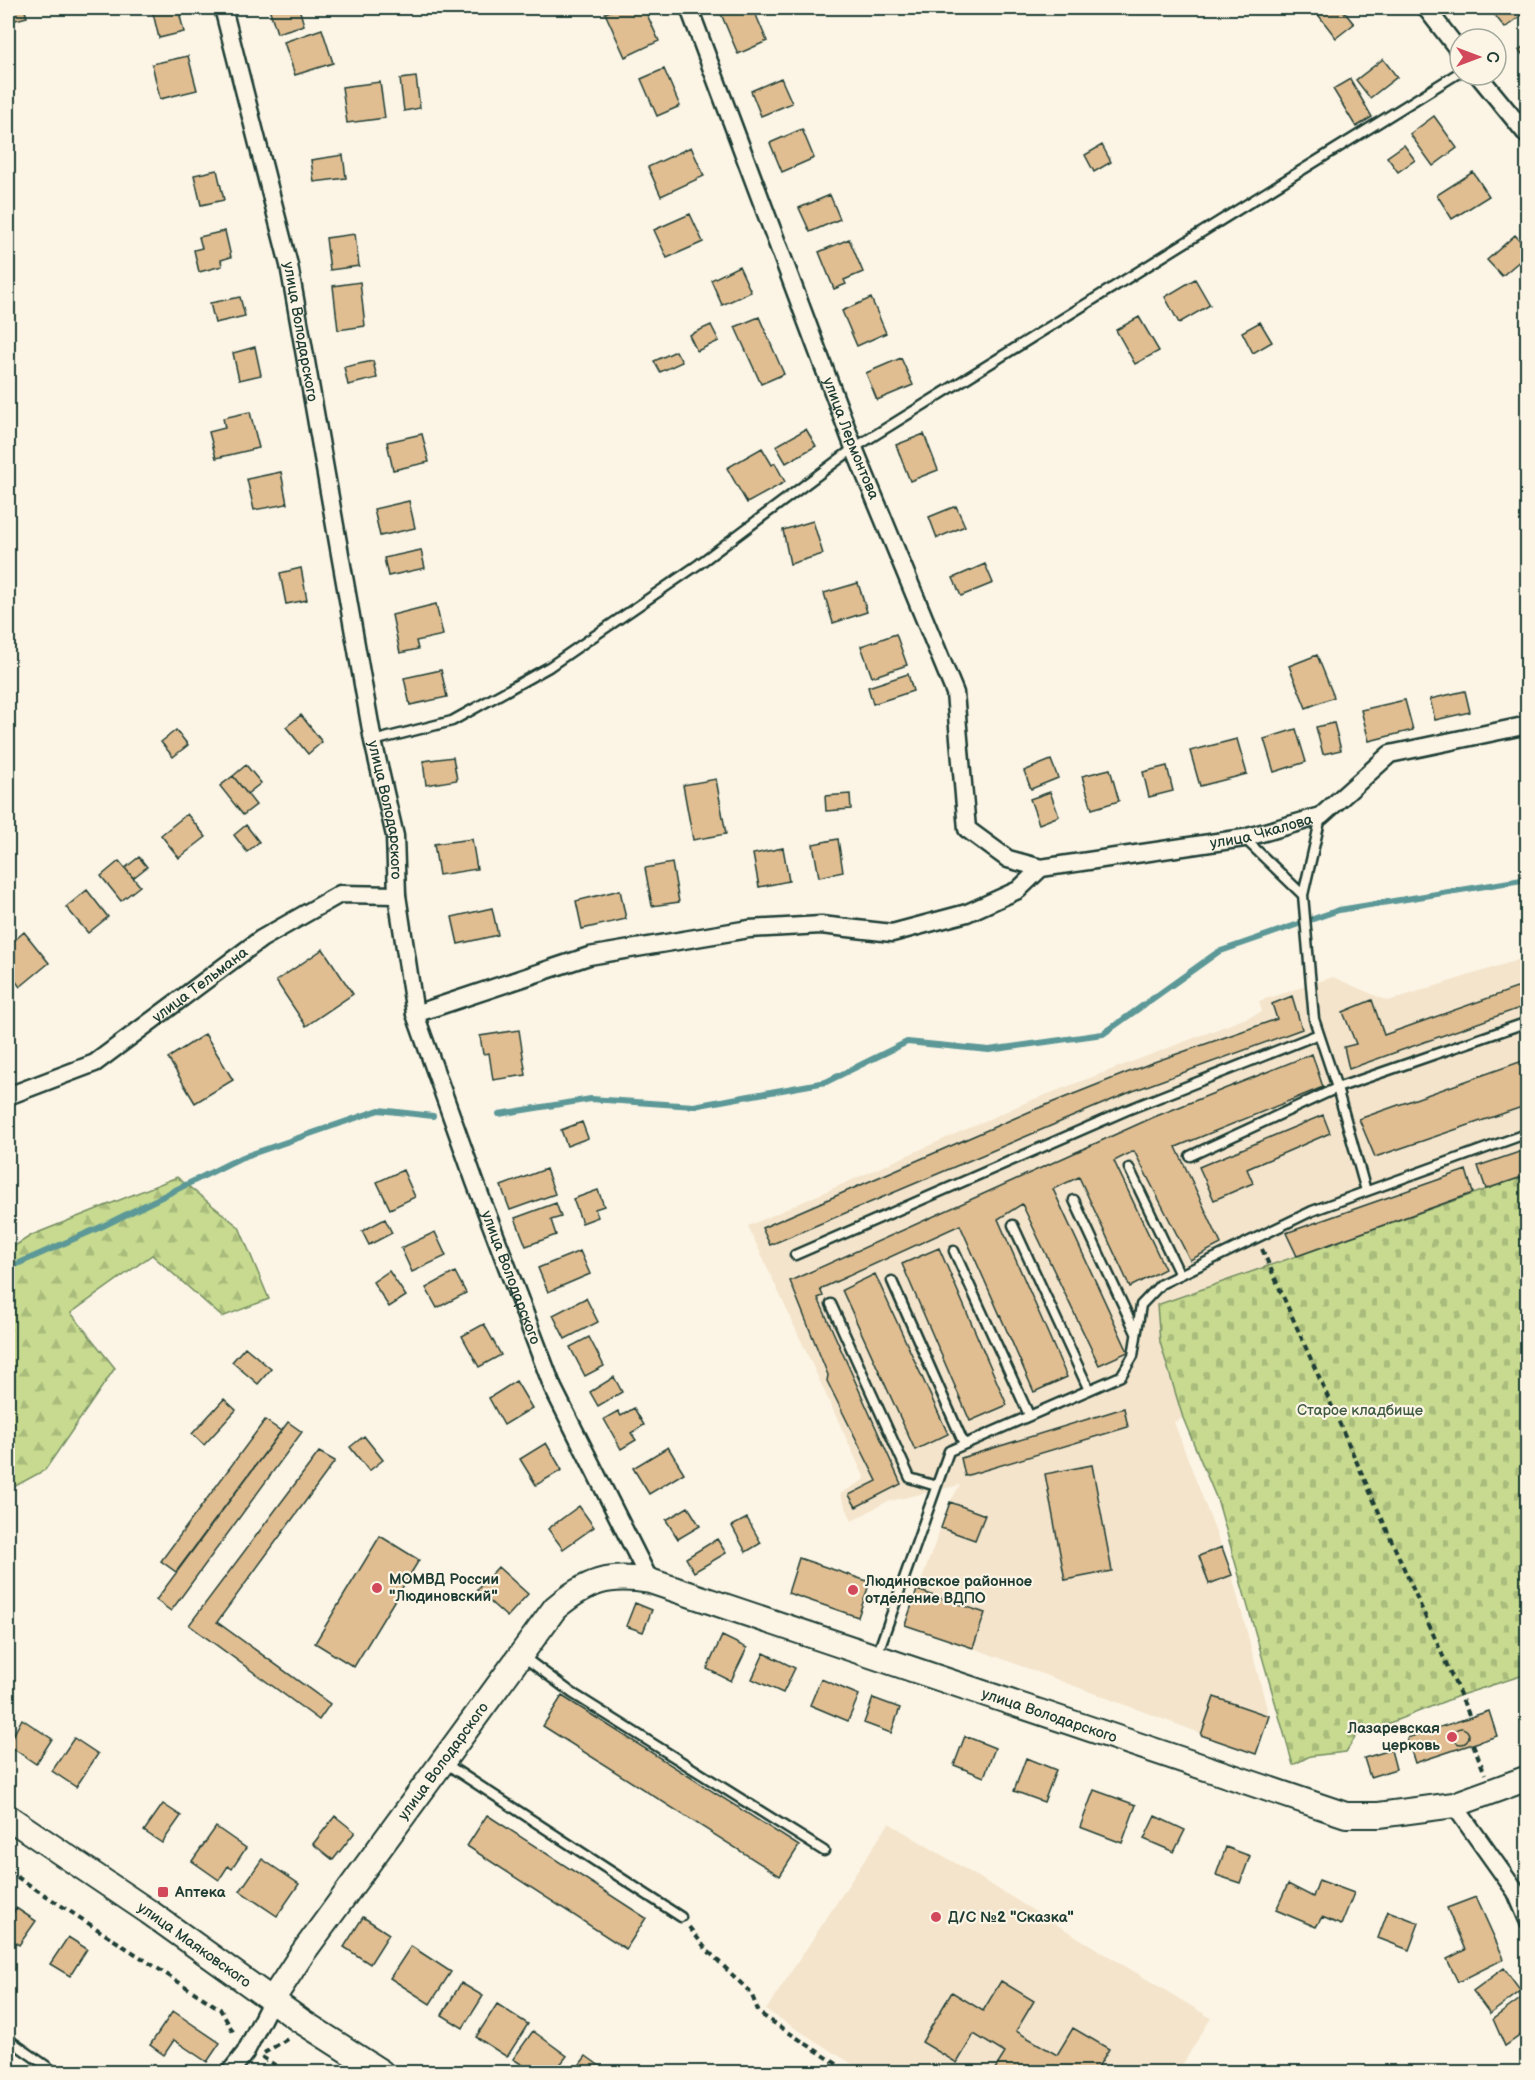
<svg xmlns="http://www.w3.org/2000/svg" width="1535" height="2080" viewBox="0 0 1535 2080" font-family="'Balsamiq Sans',sans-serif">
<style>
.built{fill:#f4e4cc}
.forest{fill:url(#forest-firs);stroke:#738c62;stroke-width:1.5}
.cemetery{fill:url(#cemetery-stones);stroke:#738c62;stroke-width:1.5}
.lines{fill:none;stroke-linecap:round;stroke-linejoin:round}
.stream{stroke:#5b9897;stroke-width:6}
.building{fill:#e0be92;stroke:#1f3d34;stroke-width:1.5}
.lane-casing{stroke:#1f3d34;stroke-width:13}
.street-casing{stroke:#1f3d34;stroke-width:21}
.secondary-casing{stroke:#1f3d34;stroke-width:28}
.path{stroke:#1f3d34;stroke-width:4;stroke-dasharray:6 4.5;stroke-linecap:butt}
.lane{stroke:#fcf5e5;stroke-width:8}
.street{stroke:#fcf5e5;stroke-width:16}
.secondary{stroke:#fcf5e5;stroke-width:24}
.poi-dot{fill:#d1495b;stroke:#fcf5e5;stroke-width:2}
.labels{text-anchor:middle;stroke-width:4.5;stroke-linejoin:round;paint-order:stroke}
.street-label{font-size:15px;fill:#1f3d34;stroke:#fcf5e5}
.park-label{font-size:15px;fill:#415c46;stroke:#fcf5e5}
.poi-label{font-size:15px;font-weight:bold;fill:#1f3d34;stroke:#fcf5e5;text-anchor:start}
</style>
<defs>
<pattern id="forest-firs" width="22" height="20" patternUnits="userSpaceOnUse" patternTransform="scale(1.5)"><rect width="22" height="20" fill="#c7da8f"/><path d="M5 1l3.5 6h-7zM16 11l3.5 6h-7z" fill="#aabc7c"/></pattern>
<pattern id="cemetery-stones" width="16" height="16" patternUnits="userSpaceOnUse" patternTransform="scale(1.5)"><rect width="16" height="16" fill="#c7da8f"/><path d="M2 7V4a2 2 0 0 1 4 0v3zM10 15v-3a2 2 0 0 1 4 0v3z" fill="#aabc7c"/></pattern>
</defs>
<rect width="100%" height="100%" fill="#fcf5e5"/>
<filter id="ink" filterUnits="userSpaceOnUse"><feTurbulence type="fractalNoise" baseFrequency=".0167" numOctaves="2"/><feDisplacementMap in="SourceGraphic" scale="12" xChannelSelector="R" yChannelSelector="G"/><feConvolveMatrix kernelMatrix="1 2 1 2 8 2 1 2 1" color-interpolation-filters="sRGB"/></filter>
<g filter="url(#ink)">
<path class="built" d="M1527,957V1175L1297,1256L1160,1342L1183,1418L1174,1422L1232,1575L1269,1716L1256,1754L973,1648L905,1625L950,1502L960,1485L886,1502L852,1521L840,1494L865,1479L748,1226L1027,1102L1262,1012L1259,1001L1333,977L1388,1001Z
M889,1823L1211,2018L1178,2072H865L766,2010Z"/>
<path class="forest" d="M177,1177L239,1227L269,1299L222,1317L152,1255L71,1313L115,1368L45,1470L8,1490V1250L32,1235Z"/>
<path class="cemetery" d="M1527,1175V1674L1461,1695L1356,1736L1346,1752L1310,1756L1293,1765L1218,1502L1183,1418L1160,1342L1157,1305Z"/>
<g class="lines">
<path class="stream" d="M499,1114L591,1099L694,1106L826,1082L907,1042L989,1050L1103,1034L1218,952L1339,910L1528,879
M8,1268L103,1226L240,1158L379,1110L433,1116"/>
</g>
<path class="building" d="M8,8H24L27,17L8,22Z
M178,8L184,32L159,38L152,9Z
M269,8H299L304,25L277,33Z
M618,8H644L659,41L625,57L605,13Z
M723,8H753L767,41L738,54L719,9Z
M1313,8H1341L1354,24L1336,38Z
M1489,8H1519L1524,13L1505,28Z
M322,29L333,63L295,75L284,42Z
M1528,43V61L1519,50Z
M188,56L197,90L160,99L152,64Z
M1383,59L1397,77L1370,98L1356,80Z
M664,69L680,106L657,116L641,79Z
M416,77L420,108L404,111L400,79Z
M781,78L792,103L761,116L751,91Z
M1350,79L1372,117L1356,127L1333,89Z
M380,82L385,118L347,123L342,87Z
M1434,116L1457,148L1433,166L1410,134Z
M802,129L814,158L782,172L770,143Z
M1102,145L1111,162L1094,172L1085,155Z
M1404,145L1415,160L1398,172L1387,157Z
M691,147L704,176L661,196L648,167Z
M343,155L346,178L314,182L311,160Z
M217,170L224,200L201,205L194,175Z
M1473,172L1489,196L1452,219L1437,195Z
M830,195L840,219L810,232L799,208Z
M690,214L703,242L667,258L654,230Z
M225,231L231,257L221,260L222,266L199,272L194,250L202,248L199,237Z
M355,234L359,266L330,270L326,238Z
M1515,235L1528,249V254L1502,276L1487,260Z
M849,239L863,272L844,280L846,284L834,289L819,252Z
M739,266L751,292L722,305L711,280Z
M1195,279L1210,305L1179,323L1165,297Z
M360,282L365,326L338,330L333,286Z
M240,297L245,316L215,323L210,303Z
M871,298L886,333L857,346L842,311Z
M759,317L784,374L761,384L735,327Z
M1139,317L1159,351L1135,364L1116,330Z
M1260,322L1272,342L1253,353L1242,332Z
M711,325L719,341L697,351L689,335Z
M255,347L261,375L239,380L233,353Z
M676,351L682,362L660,372L654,361Z
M901,358L913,385L877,400L866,373Z
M373,361L377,378L348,385L344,367Z
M250,412L259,448L216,458L209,432L225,428L223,418Z
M806,429L816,446L786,463L776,446Z
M422,434L429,462L393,470L387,442Z
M924,434L938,470L910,481L896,445Z
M762,448L772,465L775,463L785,482L747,503L727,468Z
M281,472L287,504L254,510L247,479Z
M409,501L415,528L380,536L374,509Z
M956,506L965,526L937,538L929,517Z
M813,521L823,554L790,564L783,530Z
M421,550L425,568L388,576L384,558Z
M985,564L993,583L961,596L953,578Z
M301,568L307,600L286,604L280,573Z
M858,583L867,612L833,623L824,593Z
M436,604L443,635L416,641L418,649L400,653L392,615Z
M896,634L907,665L872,677L861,646Z
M1317,655L1334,697L1306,708L1289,666Z
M441,670L447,697L410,705L404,678Z
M908,674L913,691L873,704L868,687Z
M1465,691L1470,712L1435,720L1430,699Z
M1405,700L1413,730L1369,741L1361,710Z
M301,715L322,742L308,754L286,727Z
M1334,723L1341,750L1323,754L1316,727Z
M1296,729L1306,762L1274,772L1264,739Z
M176,730L188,745L173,757L161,742Z
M1237,739L1247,774L1200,786L1190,751Z
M453,757L457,780L426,785L423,761Z
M1051,760L1058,778L1031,789L1024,771Z
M246,765L261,783L247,794L233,776Z
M1167,766L1173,791L1149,797L1143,772Z
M1110,769L1119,801L1092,809L1082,776Z
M233,776L256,805L243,815L220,786Z
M716,779L726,834L693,840L683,785Z
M1050,792L1059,816L1039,824L1030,799Z
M850,794L851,809L826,811L825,796Z
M187,814L206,837L179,858L161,835Z
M246,825L259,842L247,852L234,835Z
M472,839L477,869L439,875L434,844Z
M838,839L843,872L819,877L813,844Z
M783,848L789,881L759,887L753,854Z
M139,857L147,867L133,878L125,868Z
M119,861L140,886L121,901L101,876Z
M672,863L679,902L652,906L645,868Z
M87,890L108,917L88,933L66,907Z
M620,890L626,919L582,929L576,901Z
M492,908L498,935L458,944L452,917Z
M24,932L49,963L20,987L8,971V946Z
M323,949L353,994L306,1026L276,981Z
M1528,984V1005L1349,1069L1344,1047L1356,1044L1343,1012L1372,1000L1384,1035Z
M1292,996L1302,1029L1133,1091L770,1245L762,1228L1031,1111L1154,1062L1277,1019L1272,1004Z
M519,1030L526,1075L493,1080L489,1053L483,1054L480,1036Z
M205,1034L233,1080L195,1103L168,1058Z
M1312,1054L1323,1087L1176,1147L1221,1244L1190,1260L1134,1151L1114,1161L1165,1269L1130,1287L1079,1177L1053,1189L1128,1352L1099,1365L1022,1204L998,1219L1067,1377L1034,1392L960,1225L820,1289L823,1296L818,1298L901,1484L856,1507L849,1495L877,1481L827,1381L828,1375L790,1281L1154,1117Z
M1528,1059V1105L1375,1157L1359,1119Z
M1323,1115L1330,1133L1247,1169L1253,1183L1214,1200L1199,1167Z
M582,1122L588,1138L567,1146L561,1130Z
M1528,1149V1175L1486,1189L1478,1166Z
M546,1169L555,1194L510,1210L501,1186Z
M403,1170L415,1197L390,1209L377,1182Z
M1466,1170L1473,1193L1297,1256L1286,1233Z
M598,1190L604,1206L595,1209L598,1217L582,1223L573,1199Z
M556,1203L561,1217L551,1220L556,1235L526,1246L515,1218Z
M385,1219L392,1233L369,1245L362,1231Z
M435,1232L446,1256L412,1272L401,1248Z
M939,1248L1007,1405L970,1421L902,1264Z
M580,1251L590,1274L548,1292L538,1268Z
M389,1271L406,1296L389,1307L373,1282Z
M455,1272L466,1293L437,1308L426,1288Z
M875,1274L948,1434L915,1450L842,1290Z
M586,1298L598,1322L565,1339L553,1315Z
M484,1324L501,1355L479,1367L462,1336Z
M589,1337L604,1366L585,1376L570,1347Z
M245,1347L271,1369L258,1384L232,1362Z
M614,1377L622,1392L598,1406L590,1392Z
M516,1381L532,1408L504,1425L489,1398Z
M224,1399L236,1410L204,1445L192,1434Z
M634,1408L644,1425L631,1433L636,1440L621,1449L604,1419L618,1411L621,1416Z
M1124,1408L1128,1427L965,1476L961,1458Z
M265,1420L281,1431L176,1572L161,1561Z
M288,1422L302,1432L171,1611L156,1600Z
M364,1436L383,1460L369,1471L350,1447Z
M546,1443L562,1470L536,1485L520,1459Z
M668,1447L684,1473L649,1494L633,1468Z
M319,1452L335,1461L217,1622L330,1704L319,1720L189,1625Z
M1092,1465L1112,1571L1065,1580L1045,1474Z
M950,1502L985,1515L975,1540L941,1528Z
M579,1506L594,1527L563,1549L548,1529Z
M688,1507L700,1526L678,1539L666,1520Z
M747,1518L761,1543L746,1552L732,1526Z
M380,1536L419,1560L354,1667L315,1643Z
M717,1539L726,1553L694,1572L686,1558Z
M1222,1547L1232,1575L1209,1584L1199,1556Z
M799,1558L870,1582L858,1617L788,1593Z
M498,1567L528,1594L507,1617L477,1590Z
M917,1590L985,1613L973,1648L905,1625Z
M635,1603L652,1610L643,1632L626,1626Z
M722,1636L747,1648L731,1681L707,1669Z
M764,1653L795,1668L783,1693L752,1679Z
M821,1679L859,1695L848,1721L810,1705Z
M562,1696L799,1846L780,1876L543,1726Z
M1214,1697L1269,1716L1256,1754L1201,1735Z
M873,1698L900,1708L891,1733L864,1723Z
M1489,1711L1497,1736L1415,1763L1407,1738Z
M22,1719L52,1739L36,1764L8,1745Z
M1453 1736a8 8 0 1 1 16 0a8 8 0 1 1-16 0Z
M965,1736L995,1748L984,1777L954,1765Z
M74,1738L98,1754L76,1787L52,1771Z
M1391,1750L1396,1769L1370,1777L1364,1758Z
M1026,1758L1056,1770L1044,1802L1014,1791Z
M1094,1790L1136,1805L1122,1843L1080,1827Z
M163,1804L181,1816L162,1843L144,1831Z
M487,1815L646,1918L626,1949L467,1846Z
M335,1816L355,1832L333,1860L313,1844Z
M1155,1816L1185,1830L1174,1852L1144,1839Z
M216,1827L246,1848L232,1869L228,1866L219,1880L192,1861Z
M1226,1847L1250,1856L1240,1883L1216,1875Z
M262,1859L299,1884L277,1916L240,1891Z
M1319,1880L1354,1893L1341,1925L1322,1917L1316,1927L1276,1910L1288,1884L1313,1897Z
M1476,1897L1504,1959L1458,1982L1447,1959L1465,1950L1447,1908Z
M16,1908L36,1921L19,1945L8,1937V1920Z
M1388,1911L1419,1923L1409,1950L1378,1938Z
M363,1917L389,1934L370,1964L344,1947Z
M68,1937L87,1949L70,1976L50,1964Z
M411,1946L451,1972L430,2004L390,1978Z
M1504,1968L1521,1991L1490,2014L1473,1991Z
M1001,1981L1034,2001L1016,2031L1057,2055L1073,2028L1109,2049L1095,2072H993L1005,2053L974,2034L957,2063L922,2042L952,1992L983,2011Z
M461,1983L483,1996L463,2028L442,2015Z
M1523,1997L1528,2006V2030L1505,2046L1493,2019Z
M497,2004L528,2024L507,2057L476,2037Z
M173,2011L220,2043L207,2062L174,2040L164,2055L150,2045Z
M533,2031L567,2056L554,2072H534L513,2059Z
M586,2056L608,2072H574Z"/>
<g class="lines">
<defs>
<path id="lane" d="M373,741L452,721L549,667L699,564L854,448L1460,72
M1244,838L1303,895L1314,1019L1337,1088L1366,1191
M1303,895L1321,817
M1190,1156L1337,1088L1528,1022
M1129,1168L1180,1275
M1074,1200L1136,1333
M1013,1225L1089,1390
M954,1251L1029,1415
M795,1255L1127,1110L1319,1034
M892,1281L964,1444
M831,1304L910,1478L936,1486
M521,1655L572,1693L824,1851
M877,1655L949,1451L1121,1376L1133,1356L1141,1305L1161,1284L1312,1211L1528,1133
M443,1762L681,1917
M8,2039L55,2072"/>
<g id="street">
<path id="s1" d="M223,8L289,265L373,741L395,836L397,895L415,1014L475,1182L553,1388L650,1581"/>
<path id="s2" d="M689,8L854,448L955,693L967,829L1008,859L1041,868L1244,838L1321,816L1390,754L1528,725"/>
<path d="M1426,8L1460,52"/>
<path d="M1478,75L1528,136"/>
<path d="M415,1014L589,956L749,929L821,925L892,933L967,913L1018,890L1041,868"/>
<path id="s3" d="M8,1096L95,1063L261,939L340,894L397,895"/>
<path d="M1454,1805L1516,1892L1528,1920"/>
<path d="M230,2072L245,2053L272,2000"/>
</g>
<g id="secondary">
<path id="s4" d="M8,1817L149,1912L301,2021L381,2072"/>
<path id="s5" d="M272,2000L302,1954L555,1608C587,1581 608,1574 650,1581L1346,1815H1379L1454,1805L1528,1778"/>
</g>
</defs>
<use href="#lane" class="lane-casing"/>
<use href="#street" class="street-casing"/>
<use href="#secondary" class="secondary-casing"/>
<path class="path" d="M1262,1249L1470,1717
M1473,1744L1485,1774
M8,1871L220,2009L235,2035
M689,1927L706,1949L751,1993L759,2013L849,2072
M264,2053L289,2038
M262,2057L286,2072"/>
<use href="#lane" class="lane"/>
<use href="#street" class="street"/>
<use href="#secondary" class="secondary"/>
</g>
</g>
<g class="poi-dot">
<circle cx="377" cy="1588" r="6"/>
<circle cx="853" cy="1590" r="6"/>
<circle cx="1452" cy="1737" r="6"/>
<rect x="157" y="1886" width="12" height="12" rx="3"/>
<circle cx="936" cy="1917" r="6"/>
</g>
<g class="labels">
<g class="street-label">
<text dy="5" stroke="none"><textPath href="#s1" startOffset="333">улица Володарского</textPath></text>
<text dy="5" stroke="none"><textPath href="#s2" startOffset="460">улица Лермонтова</textPath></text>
<text dy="5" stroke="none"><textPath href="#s1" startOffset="819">улица Володарского</textPath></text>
<text dy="5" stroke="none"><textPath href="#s2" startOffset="1180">улица Чкалова</textPath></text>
<text dy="5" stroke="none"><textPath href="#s3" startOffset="224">улица Тельмана</textPath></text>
<text dy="5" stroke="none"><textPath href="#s1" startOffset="1306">улица Володарского</textPath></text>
<text dy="5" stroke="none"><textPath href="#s5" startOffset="1008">улица Володарского</textPath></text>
<text dy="5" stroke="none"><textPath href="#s5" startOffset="294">улица Володарского</textPath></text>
<text dy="5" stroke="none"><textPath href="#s4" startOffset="226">улица Маяковского</textPath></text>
</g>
<g class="park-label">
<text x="1360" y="1415">Старое кладбище</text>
</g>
<g class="poi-label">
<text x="389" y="1584">МОМВД России<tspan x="389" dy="17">"Людиновский"</tspan></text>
<text x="865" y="1586">Людиновское районное<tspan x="865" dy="17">отделение ВДПО</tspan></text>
<text x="1440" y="1733" text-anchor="end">Лазаревская<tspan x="1440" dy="17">церковь</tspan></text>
<text x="175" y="1897">Аптека</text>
<text x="948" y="1922">Д/С №2 "Сказка"</text>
</g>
</g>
<rect width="1535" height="2080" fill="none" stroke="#fcf5e5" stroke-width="30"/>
<rect x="15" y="15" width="1505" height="2050" fill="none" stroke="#1f3d34" stroke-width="2" filter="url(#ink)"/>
<g transform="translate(1478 57) rotate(90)"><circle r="28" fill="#fcf5e5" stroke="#a4ab9e" stroke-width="1.5"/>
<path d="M0-4.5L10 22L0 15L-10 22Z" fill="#d1495b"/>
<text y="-9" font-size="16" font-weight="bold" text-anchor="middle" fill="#1f3d34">С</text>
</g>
</svg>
